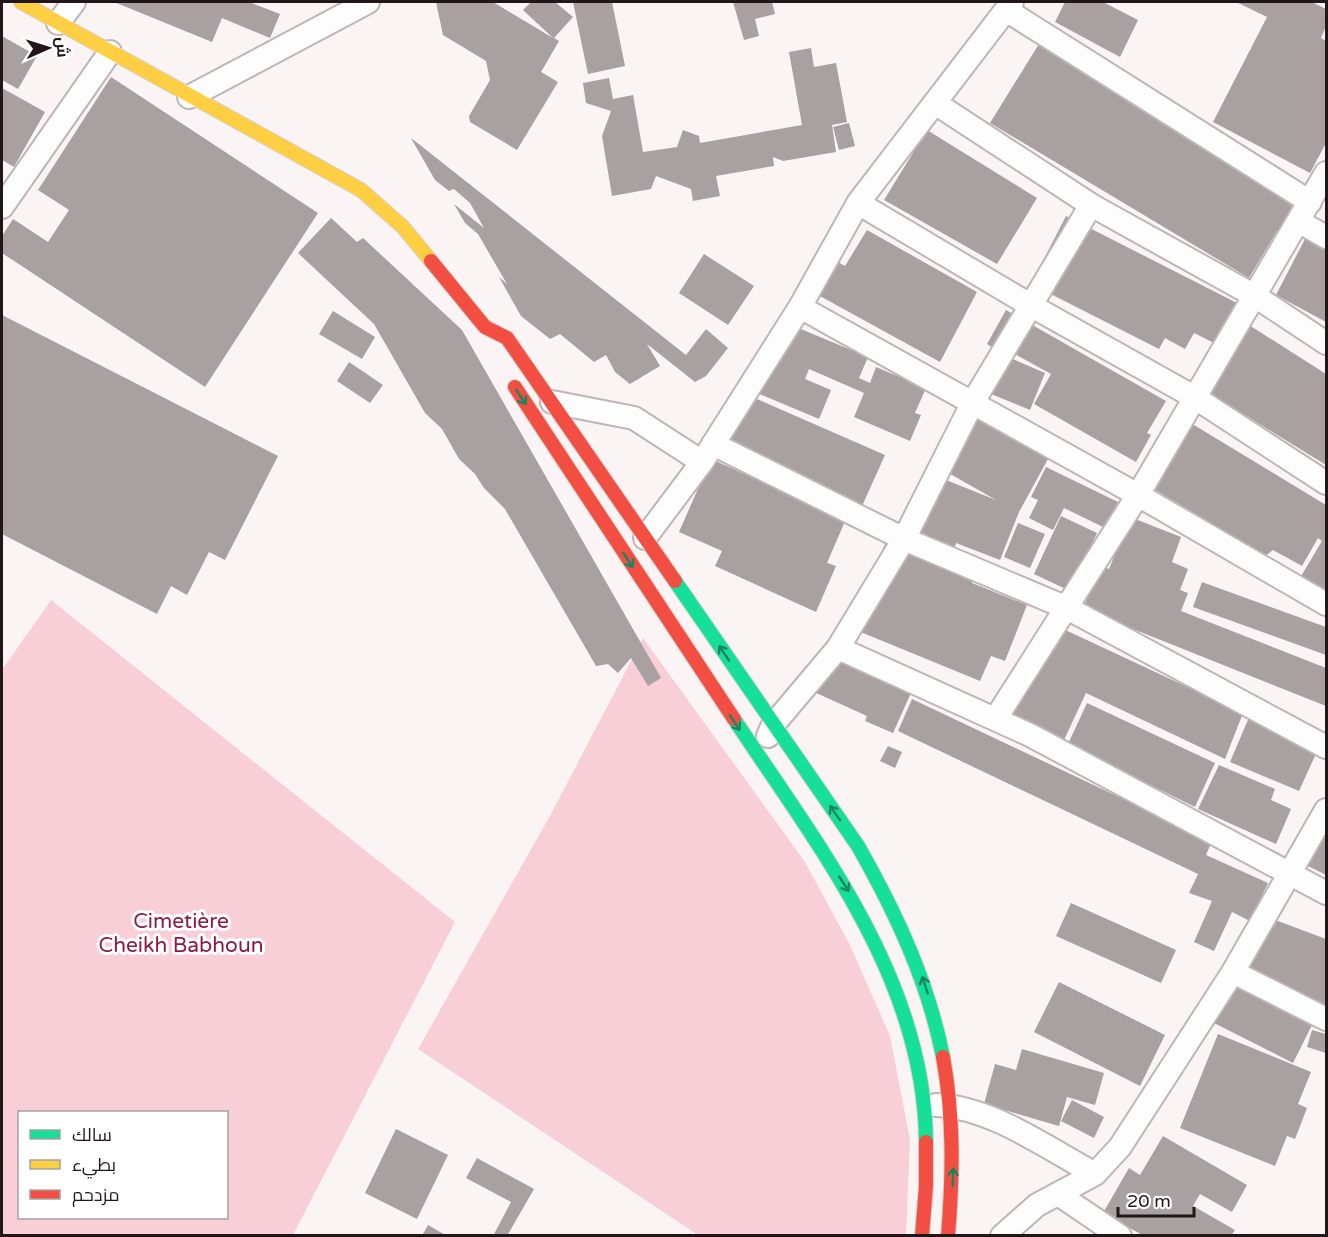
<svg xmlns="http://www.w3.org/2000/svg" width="1328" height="1237" viewBox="0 0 1328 1237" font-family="'Varela Round',Cairo,sans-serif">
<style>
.green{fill:#f8ced7;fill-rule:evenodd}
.building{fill:#a8a0a1}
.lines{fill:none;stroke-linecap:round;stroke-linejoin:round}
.street-casing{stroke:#beb5b7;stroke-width:26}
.fast-casing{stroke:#d5d1d1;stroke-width:16}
.slow-casing{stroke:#d5d1d1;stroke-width:16}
.jam-casing{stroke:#d5d1d1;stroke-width:16}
.street{stroke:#fefdfe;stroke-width:22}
.fast{stroke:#16e098;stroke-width:14}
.slow{stroke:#ffcf43;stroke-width:14}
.jam{stroke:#f24e42;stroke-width:14}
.oneway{stroke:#1b865e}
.labels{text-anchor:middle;stroke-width:6;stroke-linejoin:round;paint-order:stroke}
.park-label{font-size:21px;fill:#8a1b42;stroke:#fff}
</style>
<rect width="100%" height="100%" fill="#faf4f5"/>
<path class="green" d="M51,600L455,922L293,1235H2V670ZM20,1112H226V1218H20Z
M643,638L805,862L850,945L890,1036L910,1140L906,1235H698L418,1049L551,814Z"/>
<path class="building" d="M114,2H249L280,14L270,38L222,18L212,42Z
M436,2H493L553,38L523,10L531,2H555L573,17L554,38L559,41L541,72L558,82L517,150L470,122L469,116L490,80L486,61L443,35Z
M573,2H612L625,66L588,74Z
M733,2H772L775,14L755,19L759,36L744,40Z
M1065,2H1103L1138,20L1120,57L1055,22Z
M1236,2H1312L1326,9V26L1321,38L1326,41V143L1310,173L1213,122L1267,17Z
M2,36L37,56L18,89L2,80Z
M1039,44L1306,203L1287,237L1277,231L1249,278L990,123Z
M811,48L814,67L836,63L847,122L832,125L836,152L783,161L773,157L774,166L716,176L720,196L693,201L691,189L656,176L651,189L612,196L602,136L611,111L586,103L583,83L609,78L613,99L633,95L643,152L677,147L683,130L699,136L700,143L802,125L789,52Z
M111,77L318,213L205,387L2,253V236L13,219L48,242L69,210L38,190Z
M2,88L45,112L14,167L2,160Z
M849,123L855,146L839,150L833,127Z
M927,130L1037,198L997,264L884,200Z
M411,138L686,355L706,329L728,348L706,376L695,382L647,344L660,366L630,384L615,372L606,355L594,362L560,334L550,339L521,316L499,277L507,284L478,234L465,223L454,204L484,228L470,203L454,189L449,191L435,180Z
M1066,216L1239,304L1218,345L1194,333L1185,349L1165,338L1159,349L1031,284Z
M331,218L357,242L363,238L462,330L661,678L648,686L631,658L618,673L608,664L596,666L505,509L484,488L475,474L459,459L442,429L425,413L374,324L298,253Z
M867,230L977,292L940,362L809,290L829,257L845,266Z
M1306,237L1326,248V322L1276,295Z
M704,254L754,286L728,325L679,293Z
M1006,310L1166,401L1147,433L1151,435L1136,462L1034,404L1051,374L1011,352L1008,357L1045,373L1030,410L974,387L993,348L987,344Z
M333,311L375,337L362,359L319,334Z
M2,315L278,456L225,560L209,552L187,595L171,586L157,614L2,534Z
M1249,325L1326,374V465L1211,394Z
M796,327L868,357L859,378L870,383L876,367L926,388L915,413L921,415L910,441L854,417L864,393L809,369L805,379L831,390L819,419L745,388L760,353L781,362Z
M349,362L383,385L370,403L337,381Z
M750,396L885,455L862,506L721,445Z
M967,414L1048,459L1019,512L1000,560L956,543L955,547L909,529L931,474L996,500L938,467Z
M1189,422L1326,505V600L1297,583L1322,541L1318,538L1302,566L1273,550L1260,560L1248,545L1152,488Z
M711,459L846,519L827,563L836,566L816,612L715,566L722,551L679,532Z
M1046,467L1118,502L1105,528L1064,508L1053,530L1029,518L1038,500L1031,497Z
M1061,516L1097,533L1070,591L1034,574Z
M1130,517L1181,537L1172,562L1188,569L1180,590L1188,593L1181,611L1326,668V706L1083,609L1100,565L1109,569Z
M1018,523L1045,534L1030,568L1004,557Z
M887,540L973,579L972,583L1027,605L1005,661L991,656L980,681L846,626Z
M1202,582L1326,627V655L1193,607Z
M1059,627L1243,713L1225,759L1086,693L1063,742L1006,713Z
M830,657L911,693L893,733L865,721L867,716L803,687Z
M912,699L1212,841L1206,855L1268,883L1250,921L1232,912L1214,951L1194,942L1212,901L1189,893L1198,874L898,731Z
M1087,703L1215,763L1195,807L1068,744Z
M1250,715L1319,747L1299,791L1230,762Z
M888,746L902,752L895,768L880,761Z
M1219,765L1275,789L1271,800L1291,809L1276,844L1198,809Z
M1326,829V875L1308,866Z
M1071,903L1176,950L1161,983L1056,936Z
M1265,916L1326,939V1006L1245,966Z
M1059,982L1165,1035L1140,1086L1034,1032Z
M1234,983L1313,1023L1293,1063L1214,1023Z
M1312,1030L1326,1034V1053L1307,1047Z
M1218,1034L1311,1072L1298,1104L1307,1108L1295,1139L1287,1136L1275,1166L1180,1128Z
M1022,1049L1104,1073L1095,1105L1067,1097L1059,1126L984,1104L995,1064L1016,1070Z
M1072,1100L1104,1117L1094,1138L1061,1121Z
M396,1129L448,1155L417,1219L365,1193Z
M1163,1136L1247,1185L1232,1212L1200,1194L1193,1206L1235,1230L1231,1236H1144L1103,1213L1129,1168L1140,1175Z
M477,1158L534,1189L507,1236H493L511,1202L466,1178Z
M428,1225L447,1236H422Z"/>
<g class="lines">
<defs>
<path id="street" d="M1006,10L1310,202
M58,23L74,2
M189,97L368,2
M935,103L1091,205L1255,296L1326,343
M858,203L1030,305L1194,397L1326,483
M2,207L110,52
M1300,222L1326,237
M800,307L1138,495L1326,604
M552,402L634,418L702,462
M713,444L904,539L1067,608L1326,747
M645,538L702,462L800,307L858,203L1012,2
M838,648L1030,735L1326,893
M996,718L1138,495L1326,173
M768,736L773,725L838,648L904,539L973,402L1091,205
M1233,972L1326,1019
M936,1105C991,1107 1047,1148 1095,1174
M1058,1194L1120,1236
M1002,1236L1037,1205L1095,1174L1120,1147L1233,972L1326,810"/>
<path id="fast" d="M675,581L858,846C896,913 928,981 943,1057
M734,719C819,847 925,980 926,1142"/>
<path id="slow" d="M21,2L361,190L403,227L431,261"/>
<path id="jam" d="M431,261L485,327L507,338L675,581
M515,387L734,719
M943,1057C954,1117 953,1175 948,1236
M922,1236L926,1186V1142"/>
</defs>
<use href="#street" class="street-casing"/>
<use href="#fast" class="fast-casing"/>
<use href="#slow" class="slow-casing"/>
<use href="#jam" class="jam-casing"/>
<use href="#street" class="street"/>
<use href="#fast" class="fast"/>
<use href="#slow" class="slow"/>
<use href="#jam" class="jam"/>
</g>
<defs><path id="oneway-shaft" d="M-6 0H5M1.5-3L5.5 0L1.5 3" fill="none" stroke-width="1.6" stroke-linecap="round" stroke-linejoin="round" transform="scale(1.5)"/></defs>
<g class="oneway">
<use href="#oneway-shaft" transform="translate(521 397) rotate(57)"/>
<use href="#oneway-shaft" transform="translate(628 560) rotate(57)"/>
<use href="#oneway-shaft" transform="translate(724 653) rotate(-124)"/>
<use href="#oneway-shaft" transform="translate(735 723) rotate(57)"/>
<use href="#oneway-shaft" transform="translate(835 813) rotate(-125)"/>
<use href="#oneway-shaft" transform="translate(844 884) rotate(57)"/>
<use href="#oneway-shaft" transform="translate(925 985) rotate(-108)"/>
<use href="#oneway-shaft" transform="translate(953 1177) rotate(-88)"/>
</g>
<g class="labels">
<g class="park-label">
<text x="181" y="928">Cimetière<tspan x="181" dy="24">Cheikh Babhoun</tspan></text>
</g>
</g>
<rect width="1328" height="1237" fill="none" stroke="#211718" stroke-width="6"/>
<rect x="18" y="1111" width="210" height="108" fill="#ffffff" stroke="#a6a2a3" stroke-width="1.5"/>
<rect x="30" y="1130" width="30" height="9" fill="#16e098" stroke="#a6a2a3" stroke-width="1.5"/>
<text x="72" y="1141" font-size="18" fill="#211718">سالك</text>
<rect x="30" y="1160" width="30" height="9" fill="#ffcf43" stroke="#a6a2a3" stroke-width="1.5"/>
<text x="72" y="1171" font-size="18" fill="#211718">بطيء</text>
<rect x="30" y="1190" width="30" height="9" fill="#f24e42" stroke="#a6a2a3" stroke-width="1.5"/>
<text x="72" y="1201" font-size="18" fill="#211718">مزدحم</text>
<g transform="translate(48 48) rotate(87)" stroke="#ffffff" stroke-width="4.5" paint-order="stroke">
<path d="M0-4.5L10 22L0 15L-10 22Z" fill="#211718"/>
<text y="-9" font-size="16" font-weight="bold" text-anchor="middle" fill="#211718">ش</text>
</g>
<path d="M1118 1207v9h76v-9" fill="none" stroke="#211718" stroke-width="3"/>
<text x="1127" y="1207" font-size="18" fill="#211718" stroke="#ffffff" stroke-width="4.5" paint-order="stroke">20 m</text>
</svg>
